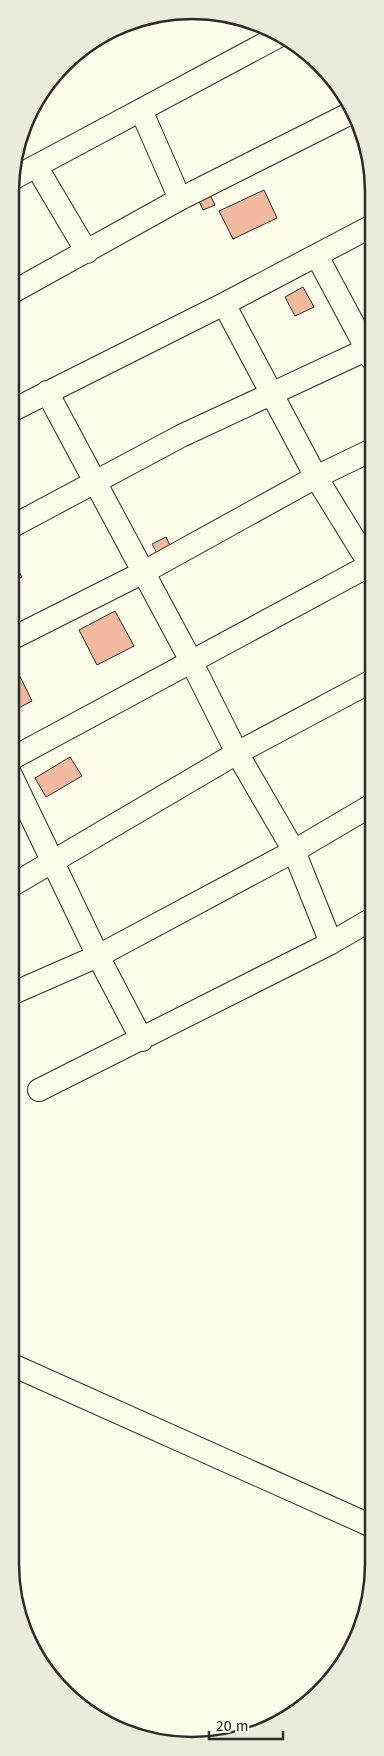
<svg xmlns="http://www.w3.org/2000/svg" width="384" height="1756" viewBox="0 0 384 1756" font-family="'Fira Sans',sans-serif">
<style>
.building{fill:#f2b8a0;stroke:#2b2b2b}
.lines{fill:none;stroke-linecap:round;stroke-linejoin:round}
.minor-casing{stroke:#2b2b2b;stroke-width:24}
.minor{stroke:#fdfbea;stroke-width:22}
.rim{fill:none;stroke:#2b2b2b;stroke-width:2.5}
</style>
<rect width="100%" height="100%" fill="#fdfbea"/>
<path class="building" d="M202,178L215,205L203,210L191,184Z
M264,190L277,218L233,239L219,211Z
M303,287L314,307L295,316L285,297Z
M166,537L176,558L163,564L152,544Z
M11,558L22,577L11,583Z
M115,611L134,646L97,665L79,630Z
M13,662L32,701L11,712V663Z
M70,757L82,776L46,797L35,778Z
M11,1047L18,1057L11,1062Z"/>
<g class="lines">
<defs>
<path id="minor" d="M141,110L180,199
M36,166L87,252
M12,179L281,35
M317,256L372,359
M11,293L180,199L355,111
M224,304L316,477L372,568
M47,392L191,661L237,753L294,851L331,943
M11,411L224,304L372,226
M11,527L181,436L372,347
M11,639L144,572L316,477L372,450
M11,759L372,564
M11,775L98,956L142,1040
M11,886L237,753L372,681
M11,994L98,956L294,851L372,805
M39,1090L331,943L372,919
M10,1364L372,1526"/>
</defs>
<use href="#minor" class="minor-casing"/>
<use href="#minor" class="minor"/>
</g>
<path d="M0 0H384V1756H0ZM192 19H192A173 173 0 0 1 365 192V1564A173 173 0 0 1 192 1737H192A173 173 0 0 1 19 1564V192A173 173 0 0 1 192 19Z" fill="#eceadb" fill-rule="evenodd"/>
<path class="rim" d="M192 19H192A173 173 0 0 1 365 192V1564A173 173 0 0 1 192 1737H192A173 173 0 0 1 19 1564V192A173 173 0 0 1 192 19Z"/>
<path d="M209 1731v8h74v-8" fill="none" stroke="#2b2b2b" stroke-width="2.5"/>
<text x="216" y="1731" font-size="15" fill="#2b2b2b" stroke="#fdfbea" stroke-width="4" paint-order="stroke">20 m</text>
</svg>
